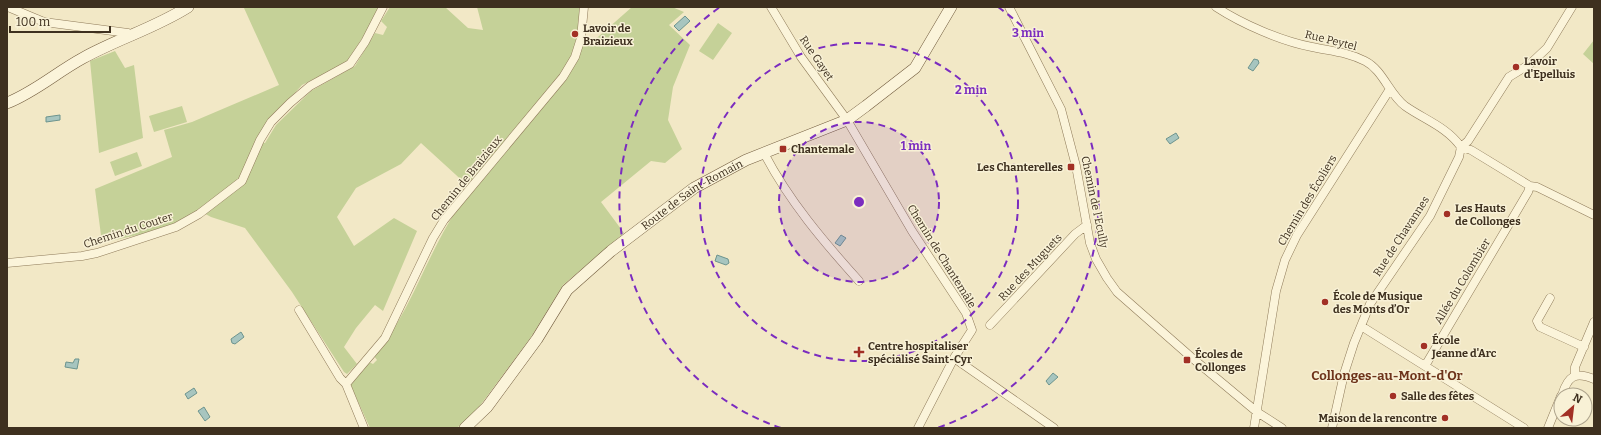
<svg xmlns="http://www.w3.org/2000/svg" width="1601" height="435" viewBox="0 0 1601 435" font-family="Bitter,serif">
<style>
.green{fill:#c5d198}
.water{fill:#a7c5bf;stroke:#6d948e}
.lines{fill:none;stroke-linecap:round;stroke-linejoin:round}
.street-casing{stroke:#8f7b5a;stroke-width:9}
.secondary-casing{stroke:#715b3d;stroke-width:12}
.street{stroke:#fbf4da;stroke-width:8}
.secondary{stroke:#fbf4da;stroke-width:11}
.ring{fill:none;stroke:#7b2cbf;stroke-width:2;stroke-dasharray:7 5}
.poi-dot{fill:#a23025;stroke:#f8f1d6;stroke-width:1.5}
.labels{text-anchor:middle;stroke-width:3;stroke-linejoin:round;paint-order:stroke}
.poi-label{font-size:11px;font-weight:bold;fill:#3e301f;stroke:#f8f1d6;text-anchor:start}
.street-label{font-size:11px;fill:#3e301f;stroke:#f8f1d6}
.quarter-label{font-size:13px;font-weight:bold;fill:#6e341b;stroke:#f8f1d6}
.centre{fill:#7b2cbf;stroke:#f8f1d6;stroke-width:2}
.ring-label{font-size:12px;text-anchor:middle;font-weight:bold;fill:#7b2cbf;stroke:#f8f1d6;stroke-width:3;stroke-linejoin:round;paint-order:stroke}
</style>
<rect width="100%" height="100%" fill="#f2e8c6"/>
<path class="green" d="M247,7H379L372,23L346,63L302,85L269,121L257,142L265,143L276,125L311,91L355,66L375,33L383,35L387,27L381,21L390,7H445L468,28L483,30L477,7H581C578,35 577,51 560,75L467,185L421,143L401,164L356,188L337,217L354,246L394,218L417,231L383,311L375,305L356,328L344,347L357,364L347,374L344,372L292,292L245,228L211,217L198,210C183,228 126,237 102,243L95,189L172,157L164,130L192,122L279,85L244,8Z
M632,7H672L684,12L669,25L690,45L673,87L668,120L682,149L665,163L651,161L601,202L624,233L563,285L531,337L479,407L457,428H370L350,384L369,362L373,364L377,360L374,356C411,313 426,255 458,208L565,79L583,40L590,44Z
M718,23L732,33L713,60L699,51Z
M1594,40V64L1583,54Z
M115,51L125,68L134,65L143,138L99,153L90,61Z
M182,106L187,122L154,132L149,116Z
M137,152L142,166L115,176L110,162Z"/>
<path class="water" d="M685,16L690,21L679,31L674,26Z
M1254,59L1258,60L1259,63L1253,71L1248,68Z
M60,115V120L46,122V117Z
M1176,133L1179,138L1170,144L1166,139Z
M841,235L846,238L840,246L835,243Z
M717,255L728,259L729,263L726,265L715,261Z
M241,332L244,337L235,344L232,343L231,339Z
M75,359H79L77,369L65,367L66,362L73,363Z
M1053,373L1058,377L1049,385L1046,381Z
M194,388L197,393L188,399L185,394Z
M204,407L210,417L205,421L198,411Z"/>
<g class="lines">
<defs>
<path id="street" d="M8,7L44,22L128,33L132,36
M771,7L801,57L847,120L912,231L966,313L972,330L954,358L918,428
M1009,7L1061,109L1076,166L1090,243L1096,259L1107,278L1117,292L1191,357L1257,412L1282,428
M1216,7C1242,24 1281,41 1312,47C1330,51 1348,52 1365,61C1383,70 1389,94 1405,106C1425,120 1447,127 1461,147
M1461,147L1471,150L1530,186L1537,187L1594,215
M764,153C789,201 823,241 859,281
M7,263L82,256L97,253L176,227L199,214L242,181L260,140L271,122L290,103L310,86L350,64L365,42L383,7
M1550,298L1537,321L1540,327L1584,347
M299,310L340,378L346,384
M990,325L1075,234L1087,225
M1361,326L1524,428
M954,358L1054,428
M1425,366L1528,192L1530,186
M1575,375V367L1594,322
M1562,395C1568,376 1575,371 1594,379
M364,428L346,384L385,338L433,238L444,220L563,77L575,57L581,38L584,7
M1254,428L1276,291L1285,260L1297,235L1390,89
M1332,428L1344,374L1354,343L1370,304L1430,216L1459,157L1461,147L1468,141L1509,77L1530,64L1547,48L1572,7
M1548,428L1561,396"/>
<g id="secondary">
<path d="M7,103C35,92 57,72 83,58C117,39 155,28 188,7"/>
<path id="s1" d="M465,428L487,407L537,339L567,290L611,251L694,188L746,160L847,120L866,106L915,68L951,7"/>
</g>
</defs>
<use href="#street" class="street-casing"/>
<use href="#secondary" class="secondary-casing"/>
<use href="#street" class="street"/>
<use href="#secondary" class="secondary"/>
</g>
<circle cx="859" cy="202" r="80" fill="#7b2cbf" fill-opacity=".12"/>
<g class="ring">
<circle cx="859" cy="202" r="80"/>
<circle cx="859" cy="202" r="159"/>
<path d="M781 428A239 239 0 0 1 720 7M998 7A239 239 0 0 1 937 428"/>
</g>
<g class="poi-dot">
<circle cx="575" cy="34" r="4"/>
<circle cx="1516" cy="67" r="4"/>
<rect x="779" y="145" width="8" height="8" rx="2"/>
<rect x="1067" y="163" width="8" height="8" rx="2"/>
<circle cx="1447" cy="214" r="4"/>
<circle cx="1325" cy="302" r="4"/>
<circle cx="1424" cy="346" r="4"/>
<path d="M857 346h4v4h4v4h-4v4h-4v-4h-4v-4h4z"/>
<rect x="1183" y="356" width="8" height="8" rx="2"/>
<circle cx="1393" cy="396" r="4"/>
<circle cx="1445" cy="418" r="4"/>
</g>
<g class="labels">
<g class="poi-label">
<text x="583" y="32">Lavoir de<tspan x="583" dy="13">Braizieux</tspan></text>
<text x="1524" y="65">Lavoir<tspan x="1524" dy="13">d'Epelluis</tspan></text>
<text x="791" y="153">Chantemale</text>
<text x="1063" y="171" text-anchor="end">Les Chanterelles</text>
<text x="1455" y="212">Les Hauts<tspan x="1455" dy="13">de Collonges</tspan></text>
<text x="1333" y="300">École de Musique<tspan x="1333" dy="13">des Monts d’Or</tspan></text>
<text x="1432" y="344">École<tspan x="1432" dy="13">Jeanne d'Arc</tspan></text>
<text x="868" y="350">Centre hospitaliser<tspan x="868" dy="13">spécialisé Saint-Cyr</tspan></text>
<text x="1195" y="358">Écoles de<tspan x="1195" dy="13">Collonges</tspan></text>
<text x="1401" y="400">Salle des fêtes</text>
<text x="1437" y="422" text-anchor="end">Maison de la rencontre</text>
</g>
<g class="street-label">
<text transform="translate(1331 40) rotate(14)" y="4">Rue Peytel</text>
<text transform="translate(817 58) rotate(56)" y="4">Rue Gayet</text>
<text transform="translate(466 178) rotate(-51)" y="4">Chemin de Braizieux</text>
<text dy="4" stroke="none"><textPath href="#s1" startOffset="330">Route de Saint-Romain</textPath></text>
<text transform="translate(1307 200) rotate(-59)" y="4">Chemin des Écoliers</text>
<text transform="translate(1095 202) rotate(78)" y="4">Chemin de l'Ecully</text>
<text transform="translate(128 230) rotate(-18)" y="4">Chemin du Couter</text>
<text transform="translate(1401 236) rotate(-57)" y="4">Rue de Chavannes</text>
<text transform="translate(942 256) rotate(58)" y="4">Chemin de Chantemâle</text>
<text transform="translate(1030 267) rotate(-47)" y="4">Rue des Muguets</text>
<text transform="translate(1462 281) rotate(-59)" y="4">Allée du Colombier</text>
</g>
<g class="quarter-label">
<text x="1387" y="380">Collonges-au-Mont-d'Or</text>
</g>
</g>
<circle cx="859" cy="202" r="6" class="centre"/>
<g class="ring-label">
<text x="1028" y="37">3 min</text>
<text x="971" y="94">2 min</text>
<text x="916" y="150">1 min</text>
</g>
<rect width="1601" height="435" fill="none" stroke="#3e301f" stroke-width="16"/>
<g transform="translate(1573 407) rotate(28)"><circle r="19" fill="#f8f1d6" stroke="#aea48d"/>
<path d="M0-3L7 15L0 10L-7 15Z" fill="#a23025"/>
<text y="-6" font-size="11" font-weight="bold" text-anchor="middle" fill="#3e301f">N</text>
</g>
<path d="M10 26v6h100v-6" fill="none" stroke="#3e301f" stroke-width="2"/>
<text x="16" y="26" font-size="12" fill="#3e301f" stroke="#f8f1d6" stroke-width="3" paint-order="stroke">100 m</text>
</svg>
